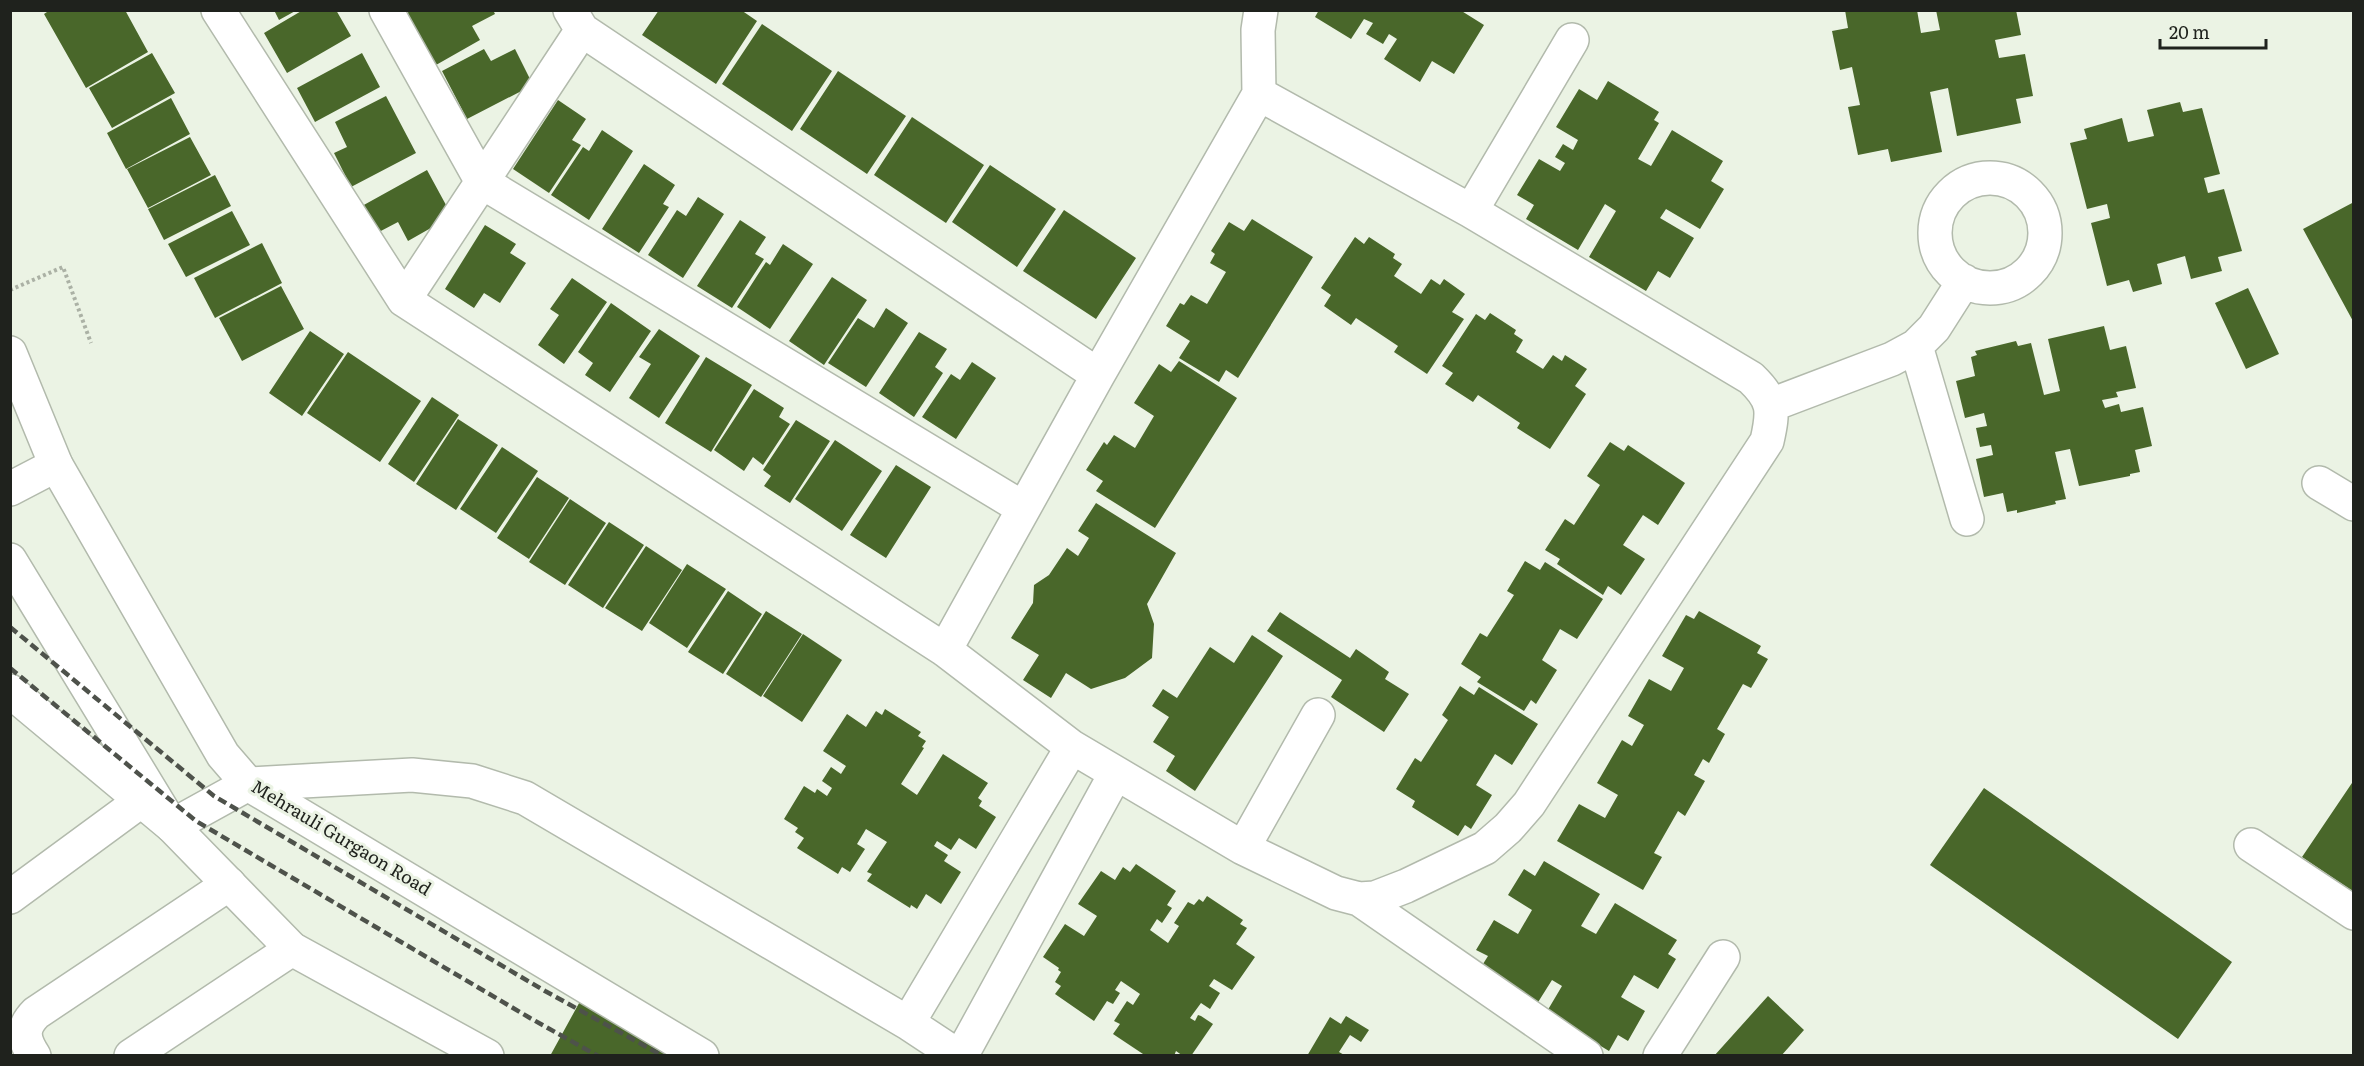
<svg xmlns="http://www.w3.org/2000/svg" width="2364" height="1066" viewBox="0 0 2364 1066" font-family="Literata,serif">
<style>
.building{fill:#49672a}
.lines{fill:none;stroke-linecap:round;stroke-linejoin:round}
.minor-casing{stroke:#b2baac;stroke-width:36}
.highway-casing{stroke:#b2baac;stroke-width:36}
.path{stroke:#abb1a5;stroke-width:4;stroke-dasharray:3 3;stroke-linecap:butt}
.minor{stroke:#fff;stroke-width:33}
.highway{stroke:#fff;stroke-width:33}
.rail{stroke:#4e524b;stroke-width:4.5;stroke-dasharray:9 4.5;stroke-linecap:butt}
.labels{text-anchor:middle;stroke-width:6;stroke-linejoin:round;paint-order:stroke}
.street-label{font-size:18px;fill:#1f221d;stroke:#ebf3e4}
</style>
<rect width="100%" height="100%" fill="#ebf3e4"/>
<path class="building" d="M50,10H125L148,52L86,88L44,14Z
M274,10H297L279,20Z
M303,10H336L351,36L287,73L264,33Z
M412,10H493L495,14L472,26L480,40L436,65L407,13Z
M659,10H741L757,21L716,84L642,35Z
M1319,10H1460L1484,25L1454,74L1432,61L1420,82L1384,59L1397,39L1389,34L1383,44L1366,34L1373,23L1364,19L1351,39L1315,17Z
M1845,10H1917L1921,33L1940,30L1936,10H2016L2021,35L1995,40L1999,58L2025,54L2033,96L2016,99L2021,123L1957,136L1948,88L1930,92L1942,152L1891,162L1888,149L1858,155L1848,107L1860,105L1852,67L1840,70L1832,31L1848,28Z
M762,24L832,71L792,131L722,84Z
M484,49L491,61L515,49L533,85L467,119L442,71Z
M152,53L175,93L112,128L89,88Z
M362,53L380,87L315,122L297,88Z
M838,71L906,116L867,174L800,129Z
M1608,81L1659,112L1654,120L1659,123L1638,159L1651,166L1672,130L1723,161L1711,181L1724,189L1700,229L1666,209L1660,218L1694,238L1670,278L1658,271L1646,291L1589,257L1616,211L1605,204L1578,250L1526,219L1534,205L1517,195L1539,159L1560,171L1565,163L1555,157L1563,144L1573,150L1578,140L1556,127L1579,89L1597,100Z
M386,96L416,153L351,187L334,153L347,147L335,122Z
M171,98L190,134L126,169L107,133Z
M558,100L586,119L572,140L581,145L549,193L513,169Z
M2180,102L2183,112L2202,108L2220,174L2204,178L2208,193L2224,189L2242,251L2218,257L2222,271L2191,279L2185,256L2157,264L2162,284L2133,292L2129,280L2107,286L2091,223L2110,218L2107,204L2087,209L2070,143L2087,139L2084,129L2122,118L2128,142L2154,136L2147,110Z
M912,117L984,165L946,223L874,175Z
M602,130L633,151L589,220L551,195L583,147L589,151Z
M190,137L211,175L148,208L127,169Z
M644,164L675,185L663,204L669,207L639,253L602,229Z
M990,165L1056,209L1017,267L952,222Z
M427,170L452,216L408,241L398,222L377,233L362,206Z
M215,175L231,206L164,240L148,209Z
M698,197L724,214L683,278L648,255L677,210L686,216Z
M2354,202V323L2303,229Z
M1064,210L1136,258L1096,319L1023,271Z
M232,211L250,245L186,277L168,244Z
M1252,219L1313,257L1238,378L1226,370L1219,382L1179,358L1190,341L1166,326L1180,303L1184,305L1191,295L1207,304L1226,272L1210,263L1215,254L1211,251L1229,222L1244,231Z
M740,220L766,237L755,254L764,259L732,308L697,286Z
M485,225L516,244L510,253L526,263L500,303L484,293L474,308L445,289Z
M1355,237L1364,244L1369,237L1395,254L1393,258L1402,264L1394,276L1421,294L1431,279L1440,285L1444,279L1465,294L1452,312L1464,319L1427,374L1394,352L1398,346L1356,318L1351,325L1324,306L1331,295L1321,288Z
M262,243L282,283L215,318L194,278Z
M783,244L813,264L770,329L737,307L766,262L770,265Z
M832,277L867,300L824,365L789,341Z
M572,278L607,302L564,364L538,345L559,315L550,309Z
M281,286L304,329L242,361L219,318Z
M2248,288L2279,354L2246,369L2215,303Z
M611,303L651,331L610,392L585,375L593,363L578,352Z
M886,308L908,323L866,387L828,363L858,318L874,328Z
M1490,313L1516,330L1514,334L1523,340L1516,352L1543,369L1553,355L1562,361L1565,355L1587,369L1575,386L1586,394L1550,449L1517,428L1520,423L1478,395L1473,402L1445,384L1453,373L1442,366L1476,314L1485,320Z
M2104,326L2110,350L2126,346L2136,388L2116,392L2118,397L2102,400L2105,408L2119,404L2121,412L2143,407L2152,446L2135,450L2140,472L2130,474V476L2079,486L2070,449L2055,452L2066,499L2055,501L2056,504L2017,513V510L2007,512L2003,493L1984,497L1976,459L1993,455L1991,445L1980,447L1976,428L1987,426L1984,413L1965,418L1956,381L1975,376L1971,357L1977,355L1975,351L2016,341L2018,346L2031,343L2044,395L2060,391L2048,339Z
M659,329L700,356L659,418L629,398L651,364L639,357Z
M310,331L344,354L302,416L269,393Z
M919,332L947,349L935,367L943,373L914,417L879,393Z
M348,352L421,401L380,462L307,413Z
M706,357L752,385L711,452L665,423Z
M1179,361L1237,398L1155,528L1096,491L1103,481L1086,470L1104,442L1107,445L1114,435L1135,448L1154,416L1134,403L1159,364L1171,372Z
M972,362L996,378L956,439L922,417L951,374L960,380Z
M754,389L784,408L779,417L790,424L763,465L753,457L744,471L714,450Z
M432,397L459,415L414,482L388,464Z
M458,419L498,445L456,510L416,484Z
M796,420L830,441L790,503L764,486L771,476L763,470Z
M835,440L882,471L842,531L795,499Z
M1610,442L1624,451L1628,445L1685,483L1658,525L1643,515L1623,545L1645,559L1621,595L1608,586L1603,595L1557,564L1560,559L1545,550L1565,519L1574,525L1600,485L1587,476Z
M502,447L538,471L496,533L460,509Z
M896,465L931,487L886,558L850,535Z
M537,477L569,498L529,559L497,538Z
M570,499L606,523L565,585L529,562Z
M1096,503L1176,553L1147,604L1154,624L1152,658L1125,678L1091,689L1066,673L1051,698L1023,680L1039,655L1011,638L1033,603L1034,585L1049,575L1067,548L1078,556L1089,538L1078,531Z
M609,522L644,545L603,608L568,585Z
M646,546L682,570L642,631L605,608Z
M1525,561L1540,570L1545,562L1603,599L1577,639L1560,629L1542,660L1557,670L1536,704L1531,700L1524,711L1477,682L1481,677L1461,664L1480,633L1487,637L1514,595L1507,591Z
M687,564L726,589L687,648L649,623Z
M728,591L762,614L723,674L688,652Z
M766,611L802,634L761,697L726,674Z
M1699,611L1761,646L1757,653L1768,659L1751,688L1743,684L1717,729L1725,734L1709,763L1703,759L1694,775L1705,781L1685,816L1678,811L1654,853L1662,857L1643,890L1557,841L1579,804L1605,818L1618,795L1597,783L1622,740L1632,746L1644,725L1628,716L1649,679L1671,691L1684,668L1662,656L1686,615L1694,619Z
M1280,612L1350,658L1356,649L1389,672L1385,679L1409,694L1384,732L1331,697L1342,680L1267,631Z
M803,634L842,660L802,722L763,696Z
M1252,635L1283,656L1195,791L1166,771L1175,756L1153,742L1169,717L1152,706L1163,689L1177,698L1210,647L1234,663Z
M1460,686L1474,695L1479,687L1538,724L1512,765L1495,754L1476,785L1492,795L1471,829L1465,825L1458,836L1412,807L1415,801L1396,789L1415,758L1421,762L1448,720L1442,715Z
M885,709L921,732L918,736L926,741L922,747L924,748L901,784L917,795L943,754L988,783L978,798L982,801L979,806L996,817L976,849L959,838L951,850L937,841L934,846L948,855L944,861L961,872L941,904L926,894L917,909L911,905L910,908L867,881L872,874L867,872L887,842L866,829L857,844L865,849L850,872L842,867L838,874L797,848L804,838L795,832L798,828L784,819L804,786L815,793L817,789L827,796L832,788L822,781L831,767L841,774L846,766L823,751L847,714L866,727L876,711L882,715Z
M2354,780V892L2302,857Z
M1984,788L2232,962L2178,1039L1930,865Z
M1544,861L1600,894L1581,926L1596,934L1615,903L1677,940L1668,954L1676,959L1658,989L1634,975L1621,997L1645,1011L1628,1041L1618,1035L1609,1051L1546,1013L1562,986L1552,980L1535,1007L1478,972L1488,956L1476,950L1494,920L1518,934L1532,910L1508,895L1524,869L1535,876Z
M1136,864L1176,891L1167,905L1172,908L1162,923L1157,919L1150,930L1168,943L1179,926L1174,923L1188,902L1194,905L1199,899L1203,902L1207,896L1243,920L1240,924L1247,928L1236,944L1255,957L1232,990L1214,979L1209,986L1220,993L1210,1009L1201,1003L1190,1018L1195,1021L1198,1015L1201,1016L1213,1024L1191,1056H1183L1176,1051L1174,1056H1146L1113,1034L1120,1024L1114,1021L1127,1001L1133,1005L1140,994L1121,981L1115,990L1120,993L1113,1004L1107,1001L1094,1021L1055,994L1061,986L1055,982L1061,972L1058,970L1059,968L1043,957L1065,924L1084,936L1097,916L1078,904L1101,871L1115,880L1123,867L1130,872Z
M589,985L716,1056H550Z
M1768,996L1804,1030L1781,1056H1714Z
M1346,1016L1369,1030L1361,1042L1350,1035L1339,1052L1346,1056H1307L1330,1017L1341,1024Z"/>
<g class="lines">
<defs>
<path id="minor" d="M218,10L404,300L945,650L1072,747L1116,773L1243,848L1336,893L1359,899L1375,898L1406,886L1485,848L1508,828L1529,804L1767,441C1774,410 1774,400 1751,378L1471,211L1259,94
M386,10L482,182L1023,508
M570,10L582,30L1098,375
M1935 233a55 55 0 1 1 110 0a55 55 0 1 1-110 0Z
M1471,211L1572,40
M404,300L582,30
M1916,346L1967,519
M1771,405L1892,359L1916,346L1934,328L1964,281
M2319,483L2354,504
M10,489L56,465
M945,650L1098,375L1259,94L1258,30L1261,10
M10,691L172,826L248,784L412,775L472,781L525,798L908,1023L958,1056
M2251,845L2354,913
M1243,848L1318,715
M10,897L142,800
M1359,899L1586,1056
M908,1023L1072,747
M34,1056C23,1039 21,1028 36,1013L229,884
M131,1056L292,949
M961,1056L1116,773
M1660,1056L1723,957"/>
<path id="highway" d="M10,353L56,465L223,755L248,784L702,1056
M10,560L172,826L292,949L487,1056"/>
</defs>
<use href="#minor" class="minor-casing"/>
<use href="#highway" class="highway-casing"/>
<path class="path" d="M10,290L63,267L91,343"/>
<use href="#minor" class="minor"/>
<use href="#highway" class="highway"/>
<path class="rail" d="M10,627L214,796L545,991L663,1056
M10,668L196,821L530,1018L598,1056"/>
</g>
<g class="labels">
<g class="street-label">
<text transform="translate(341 838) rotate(31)" y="6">Mehrauli Gurgaon Road</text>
</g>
</g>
<rect width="2364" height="1066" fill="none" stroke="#1f221d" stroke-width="24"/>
<path d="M2160 39v9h106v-9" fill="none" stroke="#1f221d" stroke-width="3"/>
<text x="2169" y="39" font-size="18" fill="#1f221d" stroke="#ebf3e4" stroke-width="4.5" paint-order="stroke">20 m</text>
</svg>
